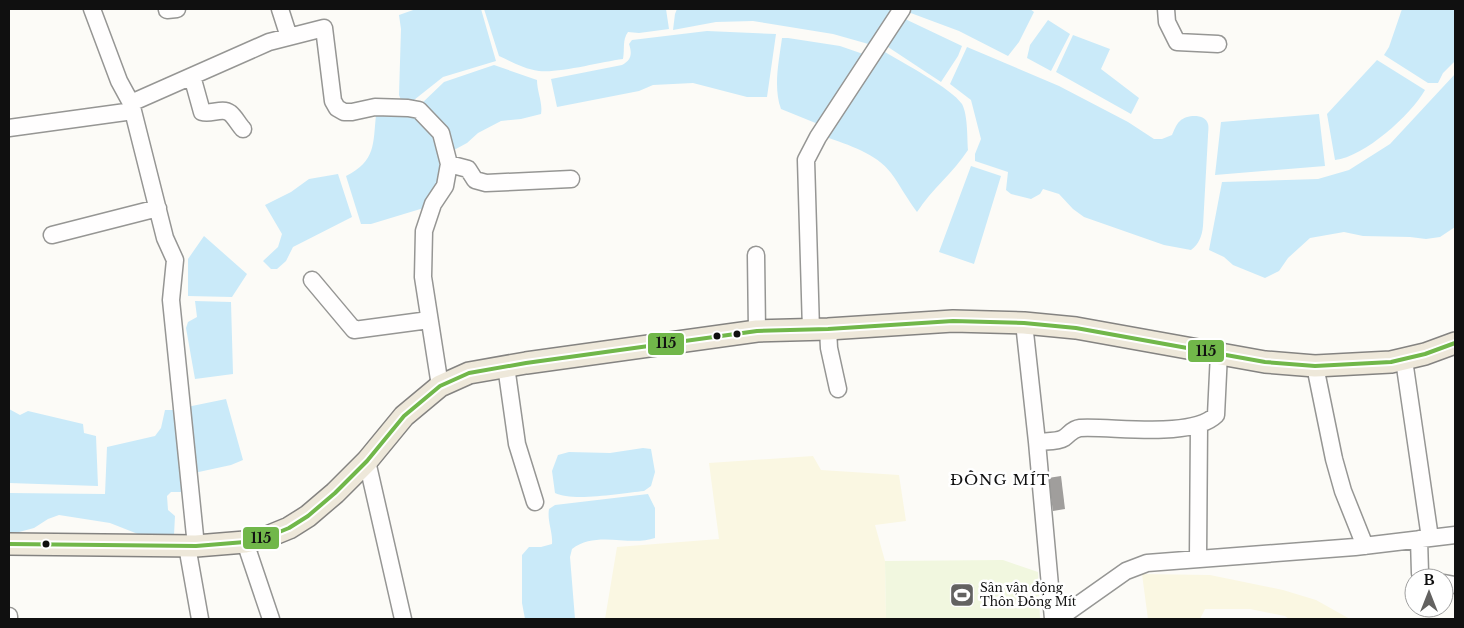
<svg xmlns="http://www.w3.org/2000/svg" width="1464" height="628" viewBox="0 0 1464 628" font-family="'Libre Baskerville',serif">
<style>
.farmland{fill:#faf7e2}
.pitch{fill:#f1f7df}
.water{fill:#caeaf9}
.building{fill:#a09e9c}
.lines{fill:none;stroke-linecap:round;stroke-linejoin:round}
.minor-casing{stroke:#969694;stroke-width:19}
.major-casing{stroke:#848381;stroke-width:24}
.minor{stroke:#fffefe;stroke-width:16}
.major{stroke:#eee8da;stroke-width:21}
.bus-1-casing{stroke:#fff;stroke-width:8}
.bus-1{stroke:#71b74a;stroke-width:4}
.bus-dot{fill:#101010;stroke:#fff;stroke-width:2}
.labels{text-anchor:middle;stroke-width:5;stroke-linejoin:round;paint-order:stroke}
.poi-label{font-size:12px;fill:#101010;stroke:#fff;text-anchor:start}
.quarter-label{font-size:15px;letter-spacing:1px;fill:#101010;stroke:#fff}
.line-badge{stroke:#fff;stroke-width:2}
.pale-badge-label{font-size:14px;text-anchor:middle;font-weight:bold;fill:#111}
</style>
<rect width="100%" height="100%" fill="#fcfbf7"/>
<path class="farmland" d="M813,456L821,470L899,475L906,521L875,525L885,561L886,619H605L617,547L719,539L709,463Z
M1142,574L1210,575L1283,590L1316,600L1350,619H1289L1285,616L1250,609H1205L1200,619H1148Z"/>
<path class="pitch" d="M1003,560L1038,572L1040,619H886L885,561Z"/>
<path class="water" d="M416,9H481L496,61L443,77L414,100H401L399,95L401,29L399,15Z
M484,9H666L669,29L639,33L628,32C622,40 625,49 623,59C600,62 561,73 539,71C524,69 512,62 499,56Z
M677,9H895L872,45L833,34L753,21L716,22L673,30L675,14Z
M910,9H1030L1034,12L1019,42L1008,56L959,31L908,12Z
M1402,9H1455V61L1443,73L1438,83H1428L1384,55L1389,47Z
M903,18L962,46L958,56L941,82L888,47Z
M1048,20L1070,34L1051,71L1027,58L1030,45Z
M707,31L776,34L767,97H747L693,83L653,85L639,91L557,107L551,79L622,65C632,60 632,53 629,44L632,40Z
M1073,35L1110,49L1101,69L1139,98L1131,114L1056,72Z
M782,38H788L840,46L866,55L818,124L781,109C773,87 779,61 782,38Z
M967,47L1059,86L1128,122L1154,139H1162L1172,135C1174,131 1176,124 1180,121C1186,115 1205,113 1208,124C1209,127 1208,133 1208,136L1203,226C1202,236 1199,244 1191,250L1164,245L1084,217L1073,209L1059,194L1043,189L1040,194L1031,199L1011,194L1006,190L1008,172L975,161V154L981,139L971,100L950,84Z
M881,52H885C903,63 951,88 962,104C968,115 967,138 968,150C953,173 932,189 917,212C907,199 900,185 891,173C876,153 848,145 826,137Z
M1377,60L1425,90C1411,115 1364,157 1335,160L1327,114Z
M494,65L537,80C537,92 543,103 541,114L521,119L501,121L478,133L467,143L454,150L420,105L444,82Z
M1455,74V227L1440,237L1426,239L1410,237L1363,236L1344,232L1310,238L1288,258L1279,271L1265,278L1233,265L1224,257L1209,250L1222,182L1318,179L1349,170L1390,144Z
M1319,114L1325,166L1215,175L1221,122Z
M376,115H417L434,134L443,169L427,207L371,224H361L346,176C376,161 373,144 376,115Z
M971,166L1001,176L974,264L939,252Z
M338,174L352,217L293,247L286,261L277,269H271L263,261L278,247L282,234L265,205L291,192L309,179Z
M204,236L247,274L232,297L188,296V259Z
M195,301L231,302L233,374L195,379L186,328L188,322L197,317Z
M226,399L243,460L231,465L194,473L187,407Z
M9,409L20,415L28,411L83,424L84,433L96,436L98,486L9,483Z
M165,410H177L182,492H171L167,496L168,510L175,516L174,535L143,536L110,523L59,515L48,519L34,528L19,532H9V493L105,494L107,447L155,436L161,428Z
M643,448L651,449L655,472L651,486L644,491C623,493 573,502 555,493L552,471L558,455L569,452L610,453Z
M648,494L655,508V538C629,547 597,530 572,549L570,557L575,619H525L522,603V555L529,547H541L552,544C553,532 547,521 549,509L555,505Z"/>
<path class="building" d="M1061,476L1065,509L1053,511L1048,478Z"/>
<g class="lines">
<defs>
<path id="minor" d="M92,9L119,81L131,103L165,238L175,260L171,300L196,546
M280,9L289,37
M1166,9L1167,22L1177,42L1218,44
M167,10L177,9
M192,76L202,112C211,115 222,107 230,113C235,117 239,125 243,129
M131,103L269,42L324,28L333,101L337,108L344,112H352L375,107L408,108L419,110L441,133L449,164L445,186L433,204L424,231L423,277L440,386
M9,128L133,111
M449,164L468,169L475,180L486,183L571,179
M52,235L158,208
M756,255L757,331
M312,280L354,330L429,320
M1024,323L1037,442L1053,619
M828,329L829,348L838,389
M811,330L806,160L818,137L902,9
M1404,360L1430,538
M506,366L517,444L535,502
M1315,366L1334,459L1343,491L1365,546
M1037,442C1045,441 1058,442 1064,438C1070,434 1072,429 1080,428C1114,426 1191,439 1216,415L1219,353
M367,461L403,619
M1419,539L1420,573L1423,578
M245,542L271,619
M187,546L200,619
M1198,559L1199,425
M1444,583L1455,585
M9,616V619
M1058,619L1126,571L1147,563L1355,547L1455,535"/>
<path id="major" d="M9,544L196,546L245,542L267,537L289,528L308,516L335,493L367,461L404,416L440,386L469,373L526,363L757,331L828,329L953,321L1024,323L1076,328L1265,362L1315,366L1391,362L1425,354L1455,343"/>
</defs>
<use href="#minor" class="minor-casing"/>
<use href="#major" class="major-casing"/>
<use href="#minor" class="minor"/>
<use href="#major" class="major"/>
<defs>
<path id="bus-1" d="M9,544L196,546L245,542L267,537L289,528L308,516L335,493L367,461L404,416L440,386L469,373L526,363L757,331L828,329L953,321L1024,323L1076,328L1265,362L1315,366L1391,362L1425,354L1455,343"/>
</defs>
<use href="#bus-1" class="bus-1-casing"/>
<use href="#bus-1" class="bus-1"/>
</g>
<defs>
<symbol id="stadium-square" viewBox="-11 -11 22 22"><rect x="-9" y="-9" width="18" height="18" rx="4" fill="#636261" stroke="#fff"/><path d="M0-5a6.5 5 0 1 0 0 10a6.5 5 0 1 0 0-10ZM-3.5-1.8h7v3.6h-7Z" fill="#fff"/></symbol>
</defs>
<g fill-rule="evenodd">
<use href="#stadium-square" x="948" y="581" width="28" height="28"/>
</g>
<g class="bus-dot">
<circle cx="737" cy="334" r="4.5"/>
<circle cx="717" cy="336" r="4.5"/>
<circle cx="46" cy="544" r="4.5"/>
</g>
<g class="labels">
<g class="poi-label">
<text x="980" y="592">Sân vận động<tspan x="980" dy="14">Thôn Đồng Mít</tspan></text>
</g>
<g class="quarter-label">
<text x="1000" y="485">ĐỒNG MÍT</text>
</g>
</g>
<g class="line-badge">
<rect x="647" y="332" width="38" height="24" rx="5" fill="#71b74a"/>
<rect x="1187" y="339" width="38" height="24" rx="5" fill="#71b74a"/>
<rect x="242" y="526" width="38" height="24" rx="5" fill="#71b74a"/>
</g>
<g class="pale-badge-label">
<text x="666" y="348">115</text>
<text x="1206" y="356">115</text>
<text x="261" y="543">115</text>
</g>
<rect width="1464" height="628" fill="none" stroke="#101010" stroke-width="20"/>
<g transform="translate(1429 593)"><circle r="24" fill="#ffffff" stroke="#9f9f9f"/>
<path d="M0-4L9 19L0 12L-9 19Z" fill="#636261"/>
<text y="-8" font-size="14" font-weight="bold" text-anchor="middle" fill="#101010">B</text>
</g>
</svg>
